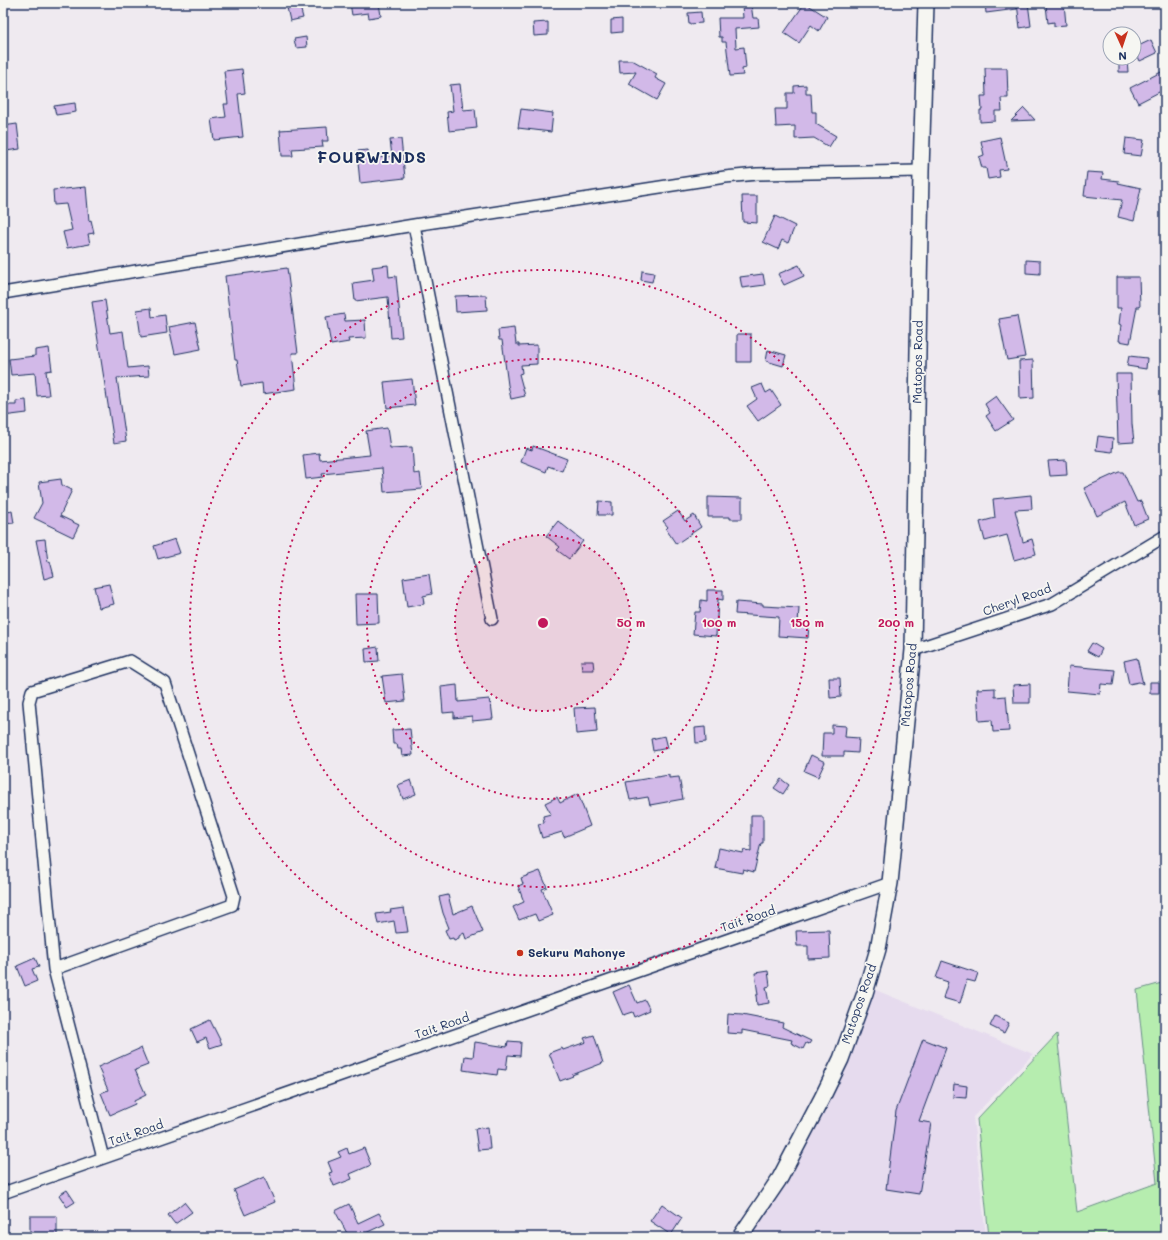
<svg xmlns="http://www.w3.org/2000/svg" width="1168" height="1240" viewBox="0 0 1168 1240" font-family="Mali,sans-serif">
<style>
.built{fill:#e6dbee}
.green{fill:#b6edaf;stroke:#688e86}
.building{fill:#d2b9e8;stroke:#1b2f5e}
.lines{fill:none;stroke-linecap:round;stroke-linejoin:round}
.minor-casing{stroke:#1b2f5e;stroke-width:14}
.secondary-casing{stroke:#1b2f5e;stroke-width:18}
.minor{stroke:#f6f6f2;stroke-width:11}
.secondary{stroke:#f6f6f2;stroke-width:15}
.ring{fill:none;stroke:#c2185b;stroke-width:2;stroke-dasharray:2 4}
.poi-dot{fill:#c8321e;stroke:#f6f6f2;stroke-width:1.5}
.labels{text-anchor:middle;stroke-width:3.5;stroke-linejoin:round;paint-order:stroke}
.street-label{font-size:12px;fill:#1b2f5e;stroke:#f6f6f2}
.poi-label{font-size:12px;font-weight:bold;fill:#1b2f5e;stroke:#f6f6f2;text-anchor:start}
.district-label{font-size:16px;font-weight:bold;letter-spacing:1px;fill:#1b2f5e;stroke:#f6f6f2}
.centre{fill:#c2185b;stroke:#f6f6f2;stroke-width:2}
.ring-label{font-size:12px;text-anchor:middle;font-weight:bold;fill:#c2185b;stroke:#f6f6f2;stroke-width:3.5;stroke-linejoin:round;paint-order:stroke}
</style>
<rect width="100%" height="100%" fill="#efeaf0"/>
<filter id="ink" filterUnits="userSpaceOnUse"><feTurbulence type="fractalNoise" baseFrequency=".025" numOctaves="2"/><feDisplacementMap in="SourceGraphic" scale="8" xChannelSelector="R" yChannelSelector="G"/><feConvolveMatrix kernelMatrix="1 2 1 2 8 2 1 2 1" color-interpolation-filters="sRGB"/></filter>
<g filter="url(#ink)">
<path class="built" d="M873,989L1033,1054L973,1117L986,1237H747Z"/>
<path class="green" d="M1165,982V1237H989L977,1119L1057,1034L1077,1212L1157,1183L1137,990Z"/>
<path class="building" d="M286,3H299L303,18L290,21Z
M350,3H379L381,16L369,18L368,13L352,15Z
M805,3L827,17L819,31L811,25L799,43L784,33Z
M985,3H1028L1031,26L1020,28L1017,3V9L986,13Z
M1051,3H1064L1066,25L1054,26V22L1048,23L1046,5H1051Z
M751,4L753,18H758L759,27L735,29L736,48L744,47L746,68L742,69L743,75L730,76L726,42H722V37H719L718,18H743L742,5Z
M701,12L702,23L689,24L688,13Z
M622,19V32L611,33V20Z
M548,22V35L534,36L533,23Z
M306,37L307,47L296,48L294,39Z
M1151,40L1157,53L1140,61L1134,48Z
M1127,59L1128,72H1119V60Z
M619,60H632L657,74L655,78L666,84L657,100L629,84L636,72L620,73Z
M985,68H1007L1008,98H1001L1002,111H995V121L980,122V110H982L981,96H986Z
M242,69L245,93L238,94L243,137L214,140L211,119L226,117L224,104H228L224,71Z
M1165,70V89L1138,103L1130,88Z
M460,84L463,110L475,109L477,128L449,131L447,112L453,111L450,85Z
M806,85V94H811L812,112H816V124L836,136L829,147L814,138L795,139V126L776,127L775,109H787V93H794V86Z
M75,103L76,112L56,115L54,106Z
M1024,108L1035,120L1011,121Z
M521,109L553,113L551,132L518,128Z
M17,124L20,149L6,151L3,126Z
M327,127L328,141H322L323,147L292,149L293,156H282L280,130Z
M1000,137L1007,169L999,170L1000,177L988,179L986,168H982L979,157L984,155L981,141Z
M1126,138L1144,140L1141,156L1124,154Z
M401,139L405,178L360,183L357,151L368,150L369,159L392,156L390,140Z
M1087,172L1103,173L1102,179L1119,181L1118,183L1141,188L1134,221L1118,217L1122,200L1084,196Z
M86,187L89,221L91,220L94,233L88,234L90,244L67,248L63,232L72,230L66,204L54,205L53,190Z
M742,196H757V223L743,222Z
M775,216L795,226L788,243L782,240L778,249L763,242Z
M1026,260L1040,261V274L1026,273Z
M388,265L389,277L396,276L402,337L391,338L388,297L355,301L353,283L374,280L372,267Z
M799,265L804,276L784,285L778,274Z
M287,268L298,353H292L296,389L263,394L262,383L241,386L237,360H235L225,276Z
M642,271L654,273L652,282L641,280Z
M763,274L765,285L742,288L740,277Z
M1117,277H1139L1140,307H1137L1130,343L1119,341L1121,325L1119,324L1121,308H1117Z
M486,295L487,310L456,312L455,296Z
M105,300L110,333L123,331L128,368L148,366L149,376L117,378L126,441L114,443L92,302Z
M151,308L152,317L165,315L167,333L141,337L137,310Z
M344,314L345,321L365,320L366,338L348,339L349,342L331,345L326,317Z
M1017,316L1025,357L1007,360L999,319Z
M195,322L201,349L175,354L169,327Z
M514,328L516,344H519V346L537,345V364L521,365L522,373L519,374L525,396L511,399L508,385L502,340H499L498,330Z
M737,334H751V362H737Z
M49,348L52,370L46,371L49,395L37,396L35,373L11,375L9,359L35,356V350Z
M768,350L786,355L783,366L766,361Z
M1129,356L1147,358L1146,369L1127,366Z
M1033,360L1034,398L1020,399L1019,361Z
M1116,374H1131L1132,424L1134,442L1118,443Z
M412,379L415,405L387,408L384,382Z
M762,384L766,393L771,390L781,405L758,421L747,406L757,399L752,388Z
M996,396L1013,420L996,431L986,416L990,413L985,404Z
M26,400L27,413L3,416V405H16V401Z
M387,428L390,448L412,447L414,474L420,473L422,489L384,492L382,468L322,474L323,477L306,479L303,455L319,453L320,460L370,455L366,431Z
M1098,436L1113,438L1112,452L1096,450Z
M533,446L567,459L562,471L548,466L546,472L521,462L526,448L532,450Z
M1066,460L1067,475L1050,476L1048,461Z
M1119,472H1123L1137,502L1141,501L1148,519L1134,525L1125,502L1097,516L1084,488Z
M61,479L62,485L72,490L60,516L79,525L73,537L34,518L42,503L39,482Z
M1031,495L1032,509L1015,510L1023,542L1032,539L1036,554L1014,560L1007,535L985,541L980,522L995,518L993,499Z
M708,497L742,498V519H730V517H708Z
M599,501L612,502V515H598Z
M12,511L14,523L3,524V513Z
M678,511L685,521L694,515L701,527L676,544L666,529L668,527L663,521Z
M558,521L583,541L569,559L557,550L560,547L546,536Z
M45,539L48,562L50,561L54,576L44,579L36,540Z
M175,539L180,553L158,559L154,546Z
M429,574L432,594L423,596L424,604L407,607L403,578Z
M109,584L114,604L99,608L94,587Z
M707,590H723V600L718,599L716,636L693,634L695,612H700L701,600L707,601Z
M355,594H378L379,623L356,624Z
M736,602L763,604V606L799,608L798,624H809L808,638L778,636L779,617L735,614Z
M1092,643L1102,649L1098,657L1087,651Z
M378,647L379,661L366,662L365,649Z
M1137,658L1143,684L1139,682L1129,684L1124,661Z
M581,661H593L594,670H582Z
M1069,666L1115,670L1113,685L1101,684L1100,694L1067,691Z
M402,674L405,701L386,703L382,676Z
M829,678H840L841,697L830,698Z
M1150,682H1159V693H1150Z
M1030,684V703H1014L1013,685Z
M457,685L458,702L489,699L490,704L491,703L493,719L472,721V716L454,718V712L443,713L441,687Z
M995,688V697L1006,696L1009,731L993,732L992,720L979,721L977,689Z
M595,707L597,732L576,734L574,708Z
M832,725L846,726L845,737L859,738L858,753L844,752V756H822L823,733H832Z
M705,727L706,742L696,743L695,728Z
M410,729L413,755L402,756L401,749H398L397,744H393L392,730Z
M665,736L668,748L653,751L651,739Z
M811,755L825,762L818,777L804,771Z
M669,775V778L679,777L683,799L650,805L648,797L630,800L626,782Z
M781,779L789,785L783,794L774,788Z
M411,780L416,794L403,799L398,785Z
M578,794L590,826L564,837L562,832L542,838L538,824L544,823L543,816L551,814L545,803L557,797L560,803Z
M751,815H763V843H761L754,872L743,869L742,873L715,868L719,848L743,853L744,850L751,851Z
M540,871L547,887L542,889L553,915L538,921L535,914L519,920L513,907L524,902L518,886L523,884L521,878Z
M448,895L453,914L472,906L483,932L466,939L464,933L459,936V938L454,940L453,938L449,939L445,930L449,928L443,913L439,897Z
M404,908L408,932L396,933L394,921L378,924L376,914L391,912L390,910Z
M829,930L830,958L808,959V946H797L796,931Z
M35,958L39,967L32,969L37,981L25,986L17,966Z
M942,961L978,973L975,982L967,980L960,1003L943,998L948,982L936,978Z
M768,971L770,986L766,987L769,1003L757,1005L756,995H758L755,973Z
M629,985L637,1003L645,1000L650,1010L634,1017L632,1012L623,1015L613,992Z
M728,1014L742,1015L783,1023L782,1027L811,1041L809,1044L806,1043L803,1049L791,1043L792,1040L742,1030V1034L727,1033Z
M995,1016L1009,1023L1004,1033L990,1026Z
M210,1020L222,1044L210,1048L206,1038L197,1042L191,1029Z
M594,1035L603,1063L572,1075L573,1076L560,1081L549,1053L562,1048L563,1050L586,1042L584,1038Z
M923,1039L946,1048L919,1121L931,1123L919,1194L886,1189L896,1111Z
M508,1041L521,1042L520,1056L508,1055L506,1070L498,1069L497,1075L463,1070L465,1056L473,1057L475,1042L507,1047Z
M141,1048L148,1065L135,1070L146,1095L134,1101L135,1104L110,1115L101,1093L108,1090L98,1067Z
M954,1084L967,1086L966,1098L953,1097Z
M488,1127L490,1149L478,1150L475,1129Z
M347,1148L349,1154L364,1148L371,1165L350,1174L352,1179L334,1186L329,1173L332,1172L328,1162L341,1157L338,1152Z
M264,1177L275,1202L245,1215L234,1190Z
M67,1190L75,1202L67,1207L59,1195Z
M184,1202L192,1212L175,1224L168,1215Z
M349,1204L358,1223L379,1213L385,1224L357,1237H349L335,1211Z
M662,1204L682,1218L671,1235L650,1221Z
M30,1216H57V1237H30Z"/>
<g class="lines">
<defs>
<path id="minor" d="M414,225L492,619
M3,293L414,225L725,177L757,174L921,171
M913,650L1052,604L1165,536
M54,969L232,905L234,896L165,683L130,661L32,691L29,702L54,969L103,1158
M3,1193L890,883"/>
<path id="secondary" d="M740,1237L780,1178L822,1098L841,1059L865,993L878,949L890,883L913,650L921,171L926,3"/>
</defs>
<use href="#minor" class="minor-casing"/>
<use href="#secondary" class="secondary-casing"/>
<use href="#minor" class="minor"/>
<use href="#secondary" class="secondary"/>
</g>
</g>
<circle cx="543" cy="623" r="88" fill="#c2185b" fill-opacity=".12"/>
<g class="ring">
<circle cx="543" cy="623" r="88"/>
<circle cx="543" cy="623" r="176"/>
<circle cx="543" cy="623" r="264"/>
<circle cx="543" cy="623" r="353"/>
</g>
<circle class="poi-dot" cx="520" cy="953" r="4"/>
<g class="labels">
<g class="street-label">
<text transform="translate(918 362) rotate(-89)" y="4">Matopos Road</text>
<text transform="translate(1017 600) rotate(-20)" y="4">Cheryl Road</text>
<text transform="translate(909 685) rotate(-85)" y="4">Matopos Road</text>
<text transform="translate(748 919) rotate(-19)" y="4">Tait Road</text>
<text transform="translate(859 1004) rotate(-71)" y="4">Matopos Road</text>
<text transform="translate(442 1026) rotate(-19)" y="4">Tait Road</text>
<text transform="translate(136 1133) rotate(-19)" y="4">Tait Road</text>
</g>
<g class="poi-label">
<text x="528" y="957">Sekuru Mahonye</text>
</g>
<g class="district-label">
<text x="372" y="163">FOURWINDS</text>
</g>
</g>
<circle cx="543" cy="623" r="6" class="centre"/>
<g class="ring-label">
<text x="631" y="627">50 m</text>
<text x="719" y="627">100 m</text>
<text x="807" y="627">150 m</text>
<text x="896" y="627">200 m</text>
</g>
<rect width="1168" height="1240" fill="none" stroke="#f6f6f2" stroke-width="16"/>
<rect x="8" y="8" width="1152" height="1224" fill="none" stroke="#1b2f5e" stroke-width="1.5" filter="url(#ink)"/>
<g transform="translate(1122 46) rotate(177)"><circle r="19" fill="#f6f6f2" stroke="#9ea6b7"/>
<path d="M0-3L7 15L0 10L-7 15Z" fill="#c8321e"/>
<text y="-6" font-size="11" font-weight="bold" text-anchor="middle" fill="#1b2f5e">N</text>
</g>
</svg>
